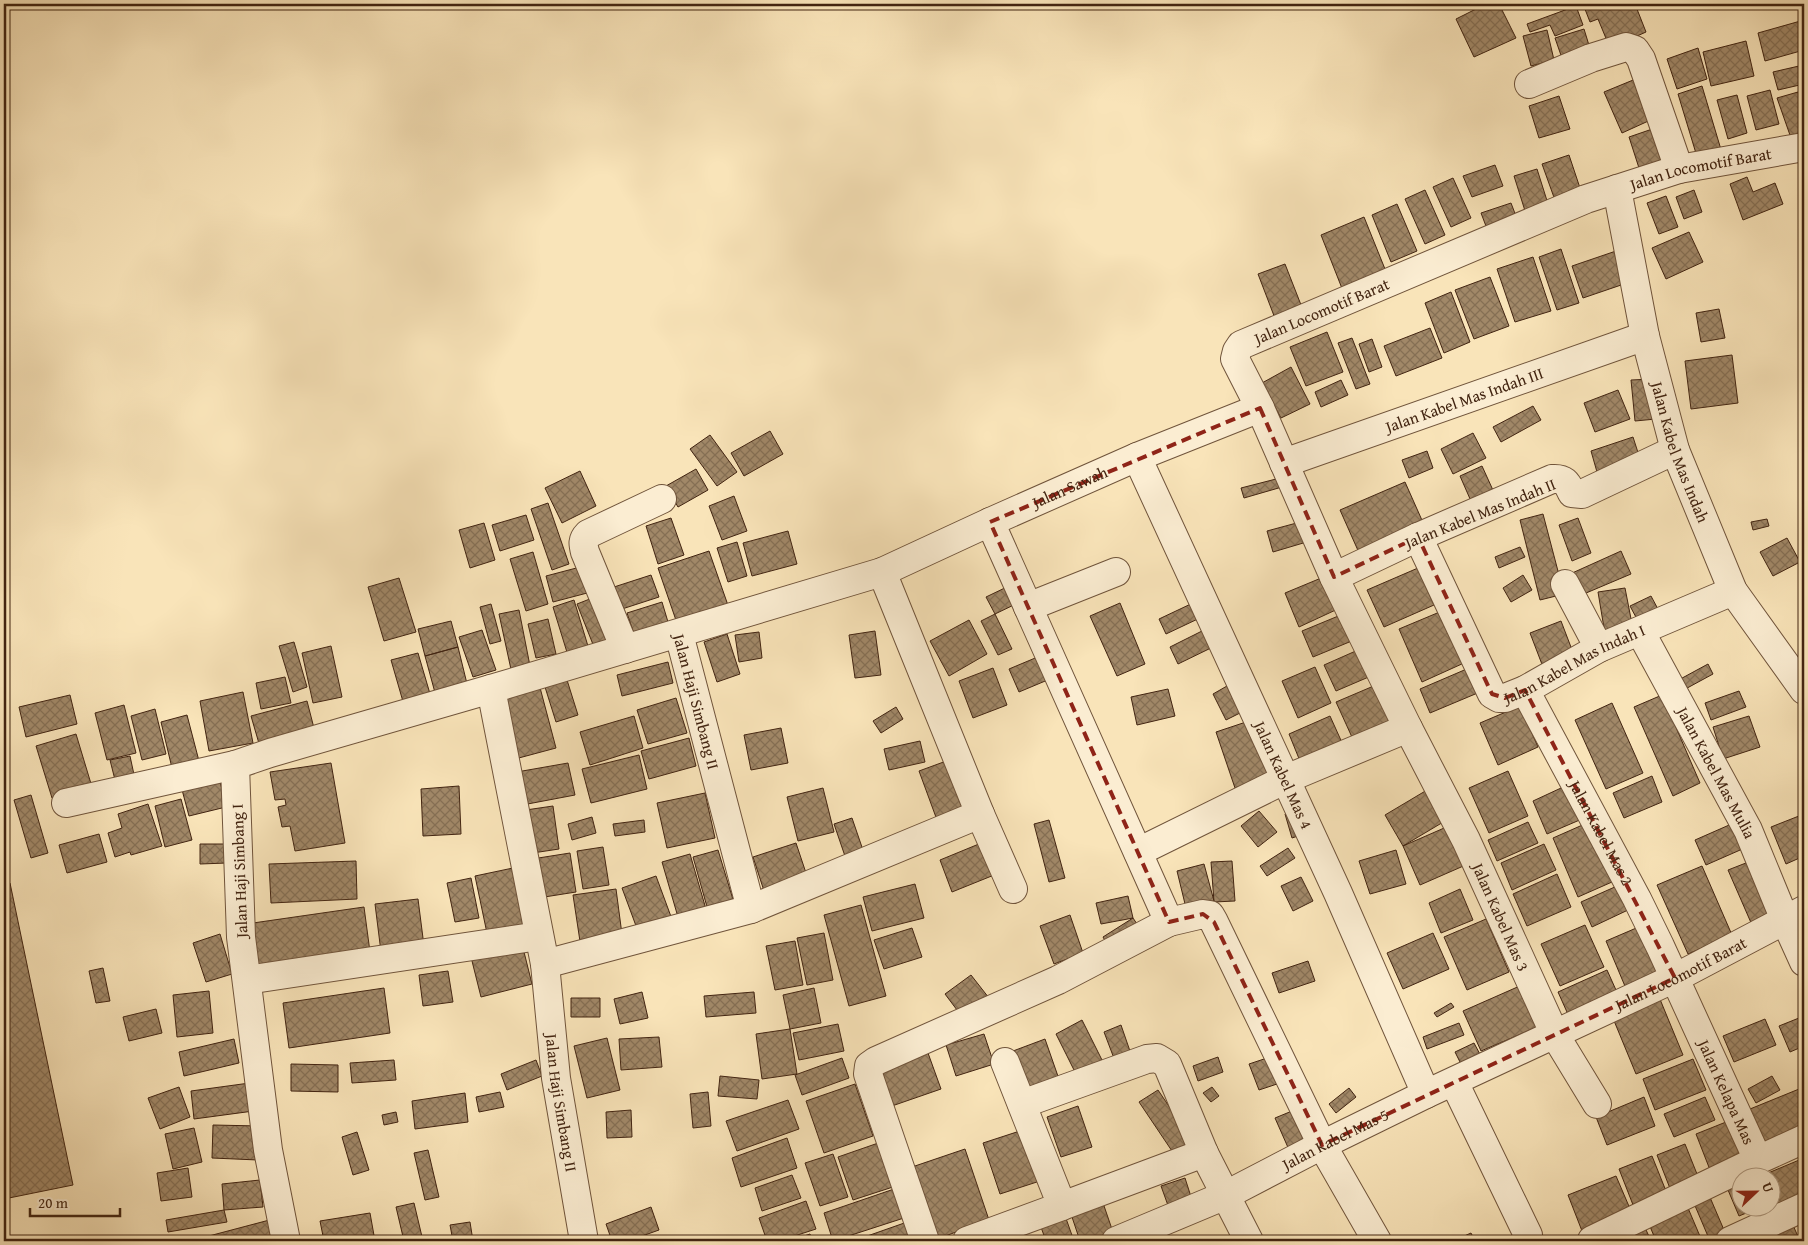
<svg xmlns="http://www.w3.org/2000/svg" width="1808" height="1245" viewBox="0 0 1808 1245" font-family="'Gentium Book Plus',serif">
<style>
.building{fill:url(#building-cross-hatch);stroke:#422411}
.lines{fill:none;stroke-linecap:round;stroke-linejoin:round}
.minor-casing{stroke:#70543b;stroke-width:30}
.minor{stroke:#fbedd2;stroke-width:28}
.marked{fill:none;stroke:#8f2418;stroke-width:4;stroke-dasharray:10 6;stroke-linejoin:round}
.labels{text-anchor:middle;stroke-width:5;stroke-linejoin:round;paint-order:stroke}
.street-label{font-size:16px;fill:#422411;stroke:#fbedd2}
</style>
<defs>
<pattern id="building-cross-hatch" width="8" height="8" patternUnits="userSpaceOnUse" patternTransform="scale(1.25)"><rect width="8" height="8" fill="#a18868"/><path d="M0 0l8 8M0 8l8-8" fill="none" stroke="#856f54"/></pattern>
</defs>
<rect width="100%" height="100%" fill="#f9e4b9"/>
<filter id="stains"><feTurbulence type="fractalNoise" baseFrequency=".004" numOctaves="4"/><feColorMatrix values="0 0 0 0 .2 0 0 0 0 .09 0 0 0 0 .02 0 0 0 .5 -.17"/></filter>
<radialGradient id="worn" r=".72"><stop offset=".6" stop-color="#630" stop-opacity="0"/><stop offset="1" stop-color="#630" stop-opacity=".3"/></radialGradient>
<path class="building" d="M1486,4H1499L1516,38L1474,57L1456,19Z
M1583,4H1636H1635L1646,32L1610,48L1598,19L1590,22Z
M1576,6L1583,25L1555,36L1550,25L1530,32L1527,24Z
M1804,20V50L1765,61L1758,33Z
M1584,29L1592,55L1564,64L1555,38Z
M1547,30L1554,60L1531,66L1523,36Z
M1746,41L1754,76L1711,86L1703,52Z
M1698,48L1707,79L1677,89L1667,59Z
M1799,66L1804,84L1778,90L1773,72Z
M1638,78L1655,118L1622,133L1604,92Z
M1702,86L1722,153L1698,160L1678,94Z
M1770,90L1779,124L1756,130L1747,96Z
M1798,92L1804,112V133L1791,138L1777,98Z
M1737,95L1747,133L1728,139L1717,100Z
M1559,96L1570,129L1539,138L1529,106Z
M1664,125L1674,156L1639,168L1629,137Z
M1569,155L1582,194L1556,203L1542,164Z
M1495,165L1503,186L1472,197L1463,176Z
M1537,169L1549,207L1526,214L1514,176Z
M1747,177L1753,192L1775,183L1783,204L1743,220L1730,184Z
M1453,178L1471,218L1451,227L1433,187Z
M1425,190L1445,235L1425,244L1405,199Z
M1694,190L1702,212L1684,219L1676,197Z
M1666,196L1678,227L1659,234L1647,203Z
M1511,203L1519,224L1489,234L1481,213Z
M1397,204L1417,251L1391,262L1372,215Z
M1364,217L1387,274L1343,291L1321,235Z
M1689,232L1703,262L1666,279L1652,248Z
M1561,249L1579,303L1557,310L1539,257Z
M1616,251L1627,283L1583,298L1572,266Z
M1533,257L1551,311L1515,322L1497,269Z
M1285,264L1303,310L1276,321L1258,274Z
M1490,277L1509,326L1474,339L1455,290Z
M1451,292L1470,342L1444,353L1425,303Z
M1719,309L1725,338L1701,342L1696,313Z
M1430,328L1442,358L1396,376L1384,346Z
M1327,332L1343,372L1306,386L1290,347Z
M1352,338L1370,384L1356,389L1338,343Z
M1372,339L1382,367L1369,372L1359,344Z
M1732,355L1738,403L1691,409L1685,361Z
M1291,367L1310,404L1281,418L1262,383Z
M1653,379L1656,419L1635,421L1631,380Z
M1341,380L1348,395L1321,407L1315,392Z
M1618,390L1630,419L1595,432L1584,403Z
M1533,406L1541,420L1501,442L1493,427Z
M770,431L783,454L744,476L731,453Z
M1473,433L1486,458L1453,474L1441,449Z
M710,435L737,472L717,486L690,449Z
M1633,437L1642,465L1599,479L1591,451Z
M1427,451L1433,468L1409,478L1402,460Z
M1482,466L1497,499L1474,508L1460,476Z
M696,469L708,490L678,507L666,486Z
M580,471L596,506L562,523L545,488Z
M1280,478L1282,487L1244,498L1241,488Z
M1405,482L1425,527L1360,555L1340,510Z
M734,496L747,531L722,540L709,506Z
M548,503L569,564L552,570L531,509Z
M1543,514L1564,594L1540,600L1520,520Z
M526,515L534,540L500,551L492,525Z
M671,518L684,555L658,564L646,526Z
M1578,518L1591,553L1572,561L1559,525Z
M1767,519L1769,526L1753,530L1751,522Z
M1304,521L1310,541L1273,552L1267,531Z
M484,523L495,560L470,568L459,530Z
M788,531L797,564L752,576L743,543Z
M1787,538L1800,562L1773,576L1760,552Z
M737,542L747,576L728,582L717,548Z
M1520,547L1525,557L1499,568L1495,557Z
M709,551L730,611L679,629L658,568Z
M1621,551L1631,574L1579,596L1570,574Z
M533,552L548,604L526,611L510,559Z
M584,566L591,592L553,602L546,576Z
M1418,568L1434,605L1384,627L1367,590Z
M651,575L659,597L622,609L614,587Z
M1523,575L1532,590L1511,602L1503,588Z
M1326,576L1340,608L1299,627L1285,593Z
M399,578L416,632L384,641L368,587Z
M1011,585L1020,602L995,614L986,597Z
M1625,588L1633,629L1605,634L1598,592Z
M600,595L617,639L594,647L577,604Z
M1651,596L1659,611L1638,621L1630,606Z
M574,600L591,656L570,662L553,607Z
M662,602L671,632L637,643L627,613Z
M1195,602L1202,617L1166,634L1159,619Z
M1120,603L1145,664L1117,676L1090,616Z
M491,604L501,641L490,644L480,607Z
M519,610L531,671L512,674L499,614Z
M1442,611L1464,663L1422,682L1399,629Z
M1348,612L1359,638L1313,657L1302,631Z
M995,614L1012,649L998,655L981,621Z
M548,619L556,654L536,658L528,624Z
M969,620L987,654L949,676L930,641Z
M451,621L458,647L425,656L418,629Z
M1561,621L1574,655L1543,667L1530,633Z
M1206,629L1215,646L1178,664L1170,647Z
M482,630L496,670L473,677L459,637Z
M875,631L881,675L855,678L849,635Z
M759,632L762,658L739,662L735,635Z
M727,634L740,674L717,682L704,642Z
M294,642L307,687L293,692L279,646Z
M331,646L342,697L313,703L302,653Z
M1367,646L1378,673L1336,691L1324,665Z
M458,647L469,692L437,700L425,656Z
M418,653L433,704L406,712L391,660Z
M1040,656L1050,679L1019,692L1009,669Z
M668,662L673,683L622,696L617,675Z
M1708,664L1713,674L1678,693L1673,683Z
M1315,667L1331,703L1298,718L1282,681Z
M993,668L1007,705L973,718L959,681Z
M1469,668L1480,692L1430,713L1420,689Z
M285,677L291,703L261,709L256,683Z
M538,680L556,748L515,759L497,691Z
M567,680L578,715L556,722L545,687Z
M1383,682L1403,726L1356,746L1336,702Z
M1227,686L1240,713L1226,720L1213,694Z
M1168,689L1175,716L1137,725L1131,697Z
M1739,691L1746,707L1711,720L1705,703Z
M243,692L253,743L209,751L200,701Z
M70,695L77,724L26,737L19,707Z
M1662,695L1700,783L1673,796L1634,707Z
M676,698L687,733L648,744L637,710Z
M307,701L315,732L260,747L251,716Z
M1612,703L1643,773L1606,789L1575,720Z
M124,705L136,753L107,760L95,713Z
M1520,706L1538,747L1498,765L1480,723Z
M896,707L903,719L881,733L873,721Z
M155,709L166,754L142,760L131,716Z
M187,715L199,761L172,768L161,722Z
M634,716L643,748L590,765L580,732Z
M1330,716L1344,747L1302,766L1289,734Z
M1749,716L1760,747L1723,759L1713,727Z
M1252,720L1271,776L1235,788L1216,732Z
M781,728L788,763L751,770L744,735Z
M76,734L92,787L52,798L36,746Z
M689,738L696,766L649,779L641,751Z
M920,741L925,762L889,770L884,749Z
M639,755L647,789L591,803L582,769Z
M130,756L136,784L117,788L110,760Z
M949,760L967,809L937,820L919,771Z
M331,763L345,843L295,851L290,826L282,827L278,807L286,805L285,799L275,800L270,772Z
M568,763L575,795L517,806L511,773Z
M1508,771L1528,816L1489,833L1469,788Z
M1652,776L1662,802L1624,818L1613,793Z
M219,777L226,807L189,816L181,786Z
M1574,782L1589,816L1547,834L1533,801Z
M459,786L461,834L423,836L421,789Z
M823,788L834,832L798,841L787,797Z
M1427,790L1445,821L1403,846L1385,815Z
M705,793L715,838L667,848L657,803Z
M31,795L48,853L31,858L14,800Z
M181,799L192,840L165,847L155,806Z
M148,804L162,846L131,855L130,852L115,857L108,833L122,828L118,814Z
M553,806L559,849L526,854L519,811Z
M1259,811L1277,832L1258,847L1241,826Z
M1297,811L1304,834L1292,838L1285,814Z
M1804,814V856L1786,864L1771,827Z
M592,817L596,833L572,840L568,824Z
M852,818L865,856L847,862L834,824Z
M644,820L645,832L615,836L613,824Z
M1049,820L1065,878L1049,882L1034,824Z
M1528,822L1538,843L1497,861L1488,840Z
M1736,822L1747,847L1706,865L1695,840Z
M1587,823L1612,882L1578,897L1553,838Z
M1451,825L1468,864L1420,885L1403,846Z
M99,834L107,862L67,873L59,845Z
M991,839L1004,871L952,892L940,860Z
M796,843L808,879L765,894L753,857Z
M200,844H227V863L200,864Z
M1544,844L1556,870L1512,890L1501,863Z
M603,847L609,885L583,889L577,851Z
M1288,848L1295,858L1267,876L1260,866Z
M718,850L735,906L709,914L693,857Z
M1396,850L1406,884L1370,894L1359,861Z
M570,853L576,892L538,898L532,859Z
M690,854L708,916L680,924L662,862Z
M356,861L357,899L271,903L269,864Z
M1232,861L1235,901L1214,902L1211,862Z
M1751,861L1774,915L1752,925L1728,870Z
M1204,864L1214,901L1186,908L1177,871Z
M1702,866L1732,935L1688,954L1657,885Z
M513,868L525,931L488,938L475,876Z
M1557,874L1571,907L1527,926L1513,894Z
M656,876L673,922L639,934L622,888Z
M1301,877L1313,901L1293,911L1281,886Z
M471,878L479,918L455,922L447,883Z
M10,883L73,1185L4,1199V885Z
M915,884L924,918L872,931L863,897Z
M1617,886L1628,910L1592,927L1581,902Z
M616,889L623,942L581,948L573,895Z
M1460,889L1473,920L1441,933L1429,903Z
M1128,896L1133,918L1101,924L1096,903Z
M418,899L424,946L381,952L375,904Z
M861,905L886,996L849,1006L824,915Z
M364,907L370,952L259,968L253,923Z
M1070,915L1083,953L1054,964L1040,926Z
M1133,918L1139,927L1108,946L1103,937Z
M1486,919L1509,972L1467,990L1444,937Z
M1648,923L1670,973L1627,991L1606,941Z
M1585,925L1604,967L1560,986L1541,944Z
M912,928L922,957L884,969L874,940Z
M824,933L833,980L807,985L797,938Z
M1433,933L1449,969L1403,989L1387,953Z
M220,934L232,974L206,982L193,943Z
M795,941L803,985L775,990L766,946Z
M522,944L532,984L481,997L471,957Z
M1308,961L1315,981L1279,993L1272,973Z
M103,968L110,1001L96,1003L89,971Z
M1607,970L1620,999L1571,1021L1558,992Z
M448,971L453,1002L423,1006L419,975Z
M971,975L989,998L963,1018L945,994Z
M1522,985L1540,1026L1481,1051L1463,1011Z
M384,988L390,1033L289,1048L283,1003Z
M814,988L821,1023L790,1029L783,995Z
M209,991L213,1033L177,1037L173,995Z
M642,992L648,1018L620,1024L614,999Z
M754,992L756,1013L706,1017L704,996Z
M1657,992L1683,1055L1636,1074L1610,1011Z
M571,998H600V1017H571Z
M1451,1003L1454,1007L1437,1017L1434,1013Z
M156,1009L162,1033L129,1041L123,1017Z
M1804,1016V1046L1790,1052L1779,1026Z
M1765,1019L1776,1045L1734,1062L1723,1036Z
M1082,1020L1103,1062L1077,1076L1056,1034Z
M1459,1023L1464,1035L1427,1049L1423,1037Z
M838,1024L844,1051L799,1060L793,1033Z
M1121,1025L1131,1054L1115,1061L1104,1032Z
M790,1029L797,1074L762,1079L756,1034Z
M984,1034L994,1064L956,1076L946,1045Z
M659,1037L662,1067L621,1070L619,1039Z
M607,1038L620,1090L587,1098L574,1046Z
M234,1039L239,1063L184,1076L179,1052Z
M1045,1039L1060,1082L1028,1093L1013,1051Z
M1474,1043L1482,1058L1463,1068L1455,1052Z
M928,1053L941,1089L889,1107L877,1071Z
M1218,1057L1223,1072L1198,1081L1193,1066Z
M842,1058L849,1078L802,1095L795,1075Z
M1267,1058L1277,1084L1259,1090L1249,1064Z
M1693,1059L1706,1090L1655,1110L1643,1079Z
M394,1060L396,1080L352,1083L350,1063Z
M536,1060L542,1076L507,1090L501,1074Z
M291,1064L338,1065V1092L291,1091Z
M720,1076L759,1080L757,1099L718,1096Z
M1772,1076L1780,1090L1756,1103L1748,1089Z
M257,1082L261,1110L194,1119L191,1091Z
M855,1084L873,1136L824,1153L806,1101Z
M179,1087L190,1117L160,1129L148,1098Z
M1212,1087L1219,1096L1211,1102L1203,1093Z
M1804,1087V1129L1765,1145L1750,1109Z
M1349,1088L1356,1097L1336,1113L1329,1104Z
M1158,1090L1193,1142L1174,1154L1139,1102Z
M500,1092L504,1107L479,1112L476,1097Z
M708,1092L711,1126L693,1128L690,1094Z
M465,1093L468,1122L415,1129L412,1101Z
M1644,1097L1655,1126L1607,1145L1596,1117Z
M1705,1097L1715,1120L1674,1137L1664,1114Z
M788,1100L799,1129L737,1151L726,1121Z
M1078,1106L1092,1147L1061,1157L1047,1117Z
M631,1110L632,1137L607,1138L606,1112Z
M1292,1111L1307,1145L1290,1152L1275,1118Z
M396,1112L398,1122L384,1125L382,1115Z
M1731,1120L1747,1160L1712,1175L1696,1134Z
M213,1125L259,1126L258,1160L212,1158Z
M194,1128L202,1162L173,1169L165,1134Z
M1026,1129L1043,1180L1000,1194L983,1143Z
M357,1132L369,1170L353,1175L342,1137Z
M787,1138L797,1168L741,1187L732,1158Z
M884,1141L899,1185L853,1200L838,1157Z
M1685,1144L1699,1179L1671,1191L1657,1155Z
M965,1149L989,1220L937,1239L912,1167Z
M428,1150L439,1197L425,1200L414,1153Z
M833,1154L848,1197L820,1206L805,1163Z
M1652,1156L1668,1196L1635,1210L1619,1169Z
M1804,1158V1195L1774,1208L1770,1199V1178H1761V1176Z
M188,1168L192,1197L161,1201L157,1173Z
M792,1175L801,1198L762,1211L755,1188Z
M1616,1176L1631,1211L1582,1231L1568,1195Z
M1185,1178L1193,1203L1170,1211L1161,1186Z
M260,1180L263,1207L224,1210L222,1184Z
M1740,1185V1208H1756V1209L1739,1216L1728,1190Z
M897,1188L907,1217L833,1241L824,1213Z
M1709,1195L1727,1237L1716,1241H1710L1693,1201Z
M1102,1200L1115,1238L1106,1241H1080L1070,1211Z
M806,1201L816,1229L779,1241H767L759,1218Z
M414,1203L423,1241H404L396,1207Z
M651,1207L659,1230L628,1241H612L606,1224Z
M1688,1208L1702,1241H1656L1649,1224Z
M224,1210L227,1222L168,1232L166,1220Z
M1063,1210L1074,1241H1046L1038,1219Z
M370,1213L375,1241H324L320,1221Z
M277,1218L283,1241H190Z
M910,1221L916,1241H853Z
M470,1222L473,1241H453L450,1225Z
M1643,1223L1651,1241H1597Z
M1792,1223L1800,1241H1754Z
M1471,1233L1475,1241H1453Z
M810,1234L813,1241H789Z"/>
<g class="lines">
<defs>
<g id="minor">
<path d="M1529,84L1591,58L1626,47L1635,50L1641,59L1679,169"/>
<path id="s1" d="M1617,189L1645,336L1675,450L1733,591L1804,690"/>
<path id="s2" d="M1137,457L1338,893L1426,1094"/>
<path id="s3" d="M1284,463L1645,336"/>
<path d="M990,522L1169,922L1203,914L1210,915L1214,922L1322,1145L1377,1241"/>
<path id="s4" d="M1418,537L1492,694L1499,698H1505L1525,690L1599,648L1733,591"/>
<path d="M1334,577L1418,537L1552,479C1565,478 1567,483 1572,493L1582,494L1675,450"/>
<path d="M1565,584L1599,648"/>
<path d="M1028,607L1116,572"/>
<path id="s5" d="M1640,631L1748,830L1785,920L1804,962"/>
<path id="s6" d="M679,634L751,909"/>
<path d="M625,649L585,552C583,544 582,540 588,534L662,499"/>
<path id="s7" d="M491,689L545,964L556,1078L584,1241"/>
<path id="s8" d="M1525,690L1637,899L1660,946L1758,1160"/>
<path d="M66,803L235,765"/>
<path d="M980,814L1013,889"/>
<path d="M1138,852L1286,779L1408,728"/>
<path d="M545,964L751,909L980,814L882,572"/>
<path d="M247,980L539,936"/>
<path d="M1454,1082L1528,1235"/>
<path d="M1022,1104L1147,1059L1157,1058L1167,1064L1204,1153L1249,1241"/>
<path id="s9" d="M1597,1104L1555,1035L1466,840L1408,728L1334,577L1260,408L1235,359L1237,351L1241,345L1586,199L1679,169L1804,147"/>
<path d="M1062,1206L1204,1153"/>
<path d="M1592,1240L1758,1160L1804,1139"/>
<path id="s10" d="M286,1241L268,1150L241,937L235,765L270,753L491,689L882,572L990,522L1137,457L1260,408"/>
<path d="M925,1241L868,1074L869,1066L876,1061L1058,980L1169,922"/>
<path d="M967,1241L1062,1206L1005,1062"/>
<path id="s11" d="M1116,1241L1226,1195L1322,1145L1426,1094L1675,978L1804,910"/>
<path d="M1730,1241L1804,1207"/>
</g>
</defs>
<use href="#minor" class="minor-casing"/>
<use href="#minor" class="minor"/>
</g>
<path class="marked" d="M1260,408L1334,577L1418,537L1492,694L1505,698L1525,690L1675,978L1322,1145L1214,922L1203,914L1169,922L990,522Z"/>
<g class="labels">
<g class="street-label">
<text dy="6" stroke="none"><textPath href="#s9" startOffset="1338">Jalan Locomotif Barat</textPath></text>
<text dy="6" stroke="none"><textPath href="#s9" startOffset="932">Jalan Locomotif Barat</textPath></text>
<text dy="6" stroke="none"><textPath href="#s3" startOffset="191">Jalan Kabel Mas Indah III</textPath></text>
<text dy="6" stroke="none"><textPath href="#s1" startOffset="271">Jalan Kabel Mas Indah</textPath></text>
<text dy="6" stroke="none"><textPath href="#s10" startOffset="1361">Jalan Sawah</textPath></text>
<text transform="translate(1480 513) rotate(-22)" y="6">Jalan Kabel Mas Indah II</text>
<text dy="6" stroke="none"><textPath href="#s4" startOffset="265">Jalan Kabel Mas Indah I</textPath></text>
<text dy="6" stroke="none"><textPath href="#s6" startOffset="70">Jalan Haji Simbang II</textPath></text>
<text dy="6" stroke="none"><textPath href="#s5" startOffset="161">Jalan Kabel Mas Mulia</textPath></text>
<text dy="6" stroke="none"><textPath href="#s2" startOffset="350">Jalan Kabel Mas 4</textPath></text>
<text dy="6" stroke="none"><textPath href="#s8" startOffset="162">Jalan Kabel Mas 2</textPath></text>
<text transform="translate(239 871) rotate(-92)" y="6">Jalan Haji Simbang I</text>
<text transform="translate(1501 917) rotate(66)" y="6">Jalan Kabel Mas 3</text>
<text dy="6" stroke="none"><textPath href="#s11" startOffset="625">Jalan Locomotif Barat</textPath></text>
<text dy="6" stroke="none"><textPath href="#s8" startOffset="450">Jalan Kelapa Mas</textPath></text>
<text dy="6" stroke="none"><textPath href="#s7" startOffset="420">Jalan Haji Simbang II</textPath></text>
<text dy="6" stroke="none"><textPath href="#s11" startOffset="242">Jalan Kabel Mas 5</textPath></text>
</g>
</g>
<rect width="1808" height="1245" fill="none" stroke="#f9e4b9" stroke-width="20"/>
<rect x="5" y="5" width="1798" height="1235" fill="none" stroke="#422411" stroke-width="2.5"/>
<rect x="10" y="10" width="1788" height="1225" fill="none" stroke="#422411"/>
<g transform="translate(1756 1192) rotate(68)"><circle r="24" fill="#fbedd2" stroke="#b19d85"/>
<path d="M0-4L9 19L0 12L-9 19Z" fill="#8f2418"/>
<text y="-8" font-size="14" font-weight="bold" text-anchor="middle" fill="#422411">U</text>
</g>
<path d="M30 1208v8h90v-8" fill="none" stroke="#422411" stroke-width="2.5"/>
<text x="38" y="1208" font-size="15" fill="#422411" stroke="#fbedd2" stroke-width="4" paint-order="stroke">20 m</text>
<rect width="100%" height="100%" filter="url(#stains)"/>
<rect width="100%" height="100%" fill="url(#worn)"/>
</svg>
